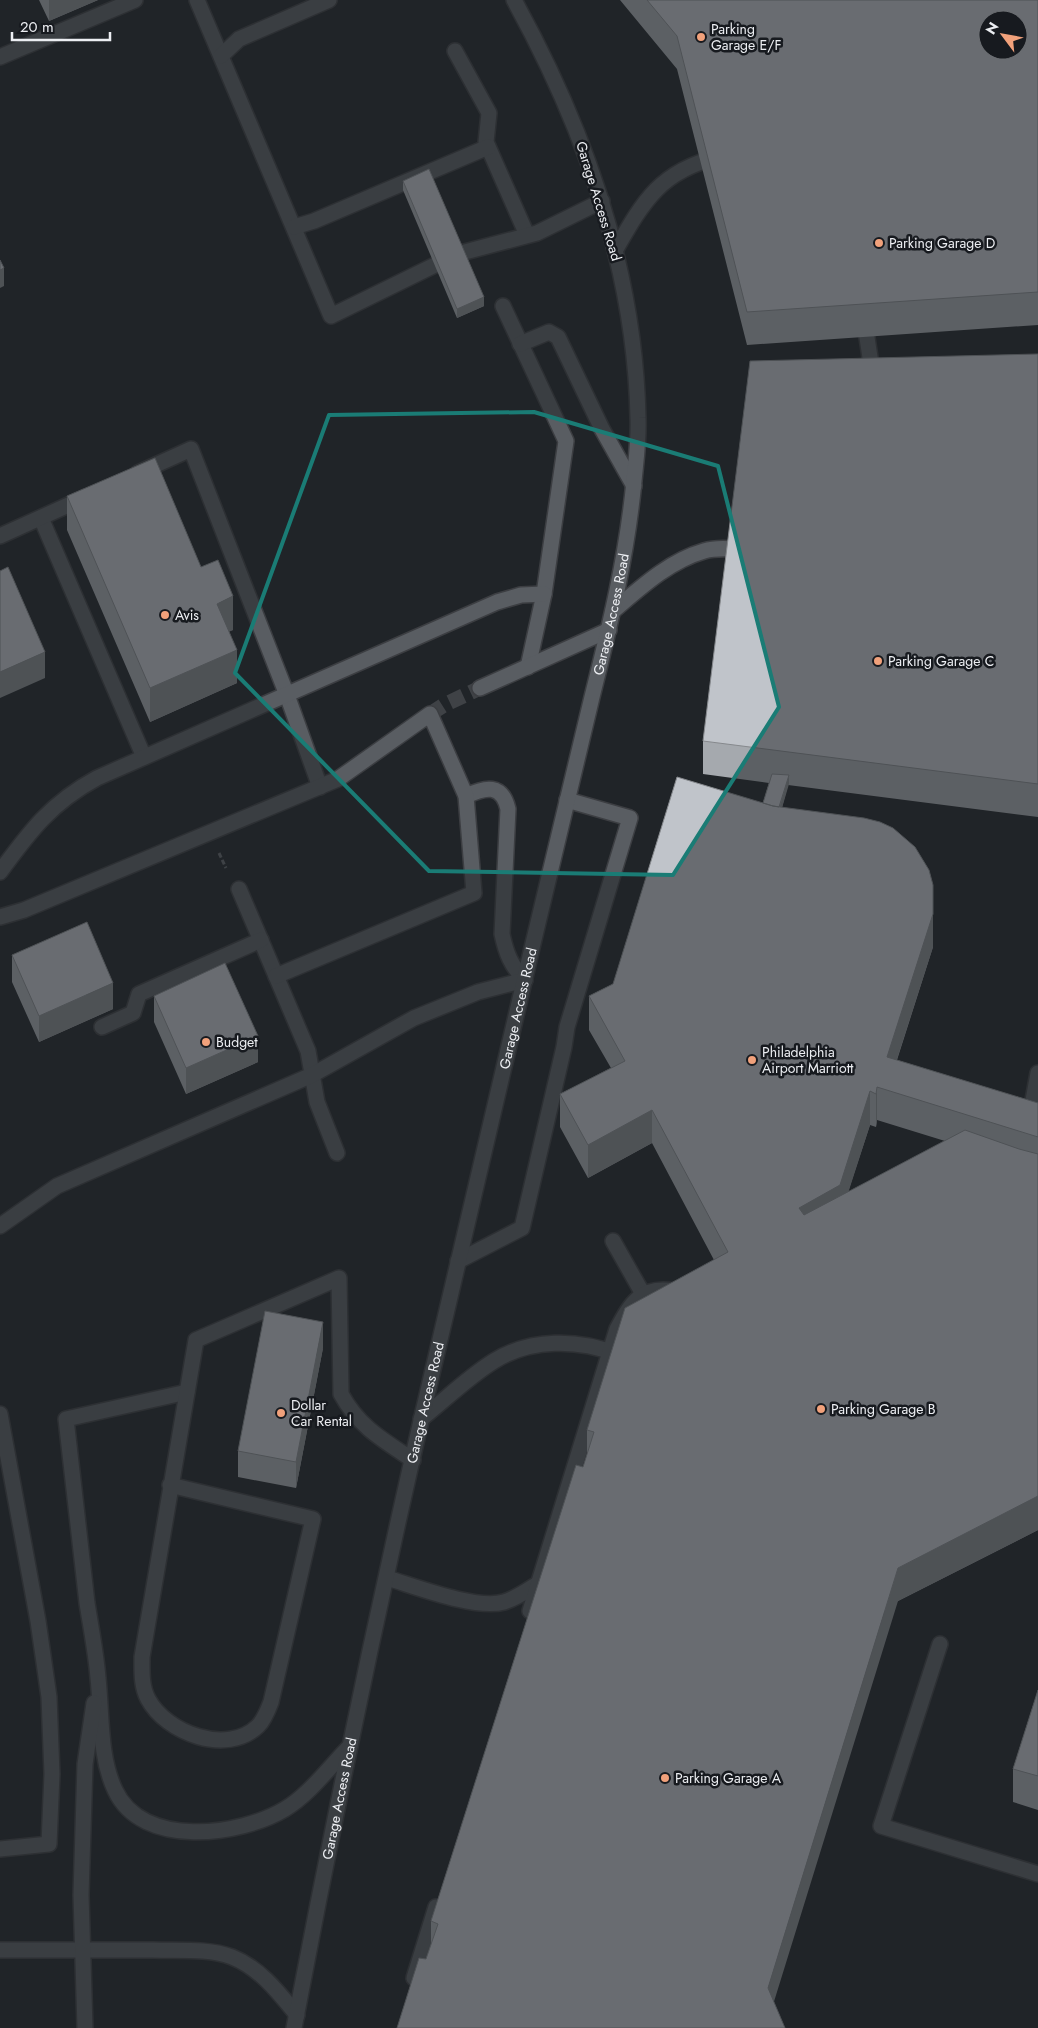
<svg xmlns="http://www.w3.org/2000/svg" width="1038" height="2028" viewBox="0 0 1038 2028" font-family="Jost,sans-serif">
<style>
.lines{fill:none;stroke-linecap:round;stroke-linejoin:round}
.minor-tunnel{stroke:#3f4246;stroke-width:15;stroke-dasharray:15 8;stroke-linecap:butt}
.minor-casing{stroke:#3c3e42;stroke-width:18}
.path{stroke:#63666a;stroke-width:3;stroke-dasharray:5 2.5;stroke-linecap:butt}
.minor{stroke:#595d62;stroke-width:15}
.wall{fill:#a5a9ae;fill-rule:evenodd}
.shaded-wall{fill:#86898d}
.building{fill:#c0c4ca;stroke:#86898d;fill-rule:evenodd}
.marked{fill:none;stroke:#1a7c75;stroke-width:4;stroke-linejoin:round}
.poi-dot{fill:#f1a17b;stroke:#171a1f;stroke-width:2}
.labels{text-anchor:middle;stroke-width:5;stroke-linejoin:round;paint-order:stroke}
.poi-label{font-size:14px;fill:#eceef2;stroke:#171a1f;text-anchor:start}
.street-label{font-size:14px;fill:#eceef2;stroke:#171a1f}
</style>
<rect width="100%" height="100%" fill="#202428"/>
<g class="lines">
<path class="minor-tunnel" d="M430,714L444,705L480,688"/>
<defs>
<g id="minor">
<path d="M197,0L331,316L435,265"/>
<path d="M455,51L489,113L486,142L527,235"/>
<path d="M221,56L239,39L329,0"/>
<path d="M0,57L135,0"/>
<path d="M294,227L314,221L488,147"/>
<path d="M616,249C644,200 661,171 718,157"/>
<path d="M461,253L537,233L602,201"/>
<path d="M503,306L566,441L544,594L528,667"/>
<path d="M864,318L873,377"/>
<path d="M520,344L549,332L558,337L602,429L634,486"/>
<path d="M138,473L191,449L287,695L320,787"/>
<path d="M41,518L144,757"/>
<path d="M0,536L86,497"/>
<path d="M613,611C640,588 669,561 704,551C718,547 733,549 747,550"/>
<path d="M480,688L609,630"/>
<path d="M466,796C485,787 502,783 508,809L502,934C506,953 511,966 525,980"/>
<path d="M0,872C30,831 51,803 97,778L497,602L521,595L544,594"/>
<path d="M239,889L308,1051L317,1102L337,1153"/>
<path d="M0,917L24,910L338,779L430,714L466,796L474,893L276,976"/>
<path d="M102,1027L133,1013L139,994L261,940"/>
<path d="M1029,1122L1038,1073"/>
<path d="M0,1226L57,1186L312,1075L414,1018L478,992L525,980"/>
<path d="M613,1241L643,1294"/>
<path d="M458,1261L522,1228L564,1047L567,1027L630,818L567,800"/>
<path d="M187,1392L66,1419C73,1480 80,1542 87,1603C91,1628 96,1653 98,1678C102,1715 99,1756 115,1790C142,1849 240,1836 285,1809C310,1794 330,1766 350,1746"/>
<path d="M0,1414L38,1621L49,1697L52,1774L49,1844L0,1849"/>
<path d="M421,1419C445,1400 468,1377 494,1361C531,1338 578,1339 617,1354"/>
<path d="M170,1485L313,1519L271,1702C268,1710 264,1720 258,1726C227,1756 166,1733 148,1699C141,1686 142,1671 142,1657L196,1340L339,1278L341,1394C359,1427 383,1440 413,1460"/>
<path d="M387,1578C417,1587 476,1610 504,1602C517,1598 528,1590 539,1583"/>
<path d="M530,1611L617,1329C631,1303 641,1285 675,1291"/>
<path d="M940,1644L881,1826L1038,1874"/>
<path d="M0,1950C51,1950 102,1950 153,1950C178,1951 208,1948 232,1957C260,1968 279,1993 297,2015"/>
<path d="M414,1978L436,1907"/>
<path d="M85,2028L81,1895L85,1764L94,1703"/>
<path id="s1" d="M294,2028C333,1822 376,1616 423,1412C458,1258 496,1105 531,952C551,867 571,782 592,697C610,625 627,555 634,481C636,460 639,439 638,418C635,270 585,129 514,0"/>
</g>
</defs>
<use href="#minor" class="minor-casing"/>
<path class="path" d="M219,853L226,868"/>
<use href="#minor" class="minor"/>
</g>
<path class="wall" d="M39,0H98L49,21Z
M620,0H1038V325L747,345L677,69Z
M403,181L484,306L457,318L403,190Z
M1038,354V817L788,785L782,807L933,947L897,1060L1038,1103V1530L898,1601L426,1959L431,1945V1921L583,1467L587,1455V1430L714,1260L652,1143L588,1178L560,1127V1094L611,1068L589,1030V996L613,984L763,803L769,783L703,774V741ZM877,1120L945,1141L848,1192L870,1125L876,1127Z
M67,496L201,567L233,630L229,631L237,683L150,722L67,530Z
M12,955L113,1009L39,1042L12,982Z
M154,996L258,1062L186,1094L154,1022Z
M323,1348L296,1488L238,1477V1451Z
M1038,1690V1810L1013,1802V1769Z"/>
<path class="shaded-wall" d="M49,0H98L49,21Z
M4,268V286L0,288V270Z
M484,297V306L457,318V309Z
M233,596V630L217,637V604Z
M237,650V683L150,722V688Z
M45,652V678L0,698V672Z
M789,775V784L773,839V830Z
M933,885V947L887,1090V1057Z
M113,983V1009L39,1042V1016Z
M258,1036V1062L186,1094V1068Z
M877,1087V1120L876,1127V1094Z
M870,1091V1125L840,1218L799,1241V1208Z
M652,1110V1143L588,1178V1145Z
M323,1322V1348L296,1488V1462Z
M1038,1496V1530L898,1601L768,2021V1988L898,1568Z"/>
<path class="building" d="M647,0H1038V292L747,312L677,36ZM988,20H1018V50H988Z
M429,169L484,297L457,309L403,181Z
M0,260L4,268L0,270Z
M1038,354V784L703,741L750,361Z
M155,458L201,567L218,560L233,596L217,604L237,650L150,688L67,496Z
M8,567L45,652L0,672V571Z
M772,774L789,775L779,807L773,806L763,803Z
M677,777L773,806L864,818L880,822L893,828L915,847L929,870L933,885V914L887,1057L1038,1103V1137L877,1087L876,1094L870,1091L840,1185L799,1208L804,1215L965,1130L1019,1149L1038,1154V1496L898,1568L768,1988L785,2028H397L419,1958L426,1959L438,1924L431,1921L576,1465L583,1467L594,1432L587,1430L625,1308L728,1252L652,1110L588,1145L560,1094L625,1061L589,996L613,984Z
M87,922L113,983L39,1016L12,955Z
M225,963L258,1036L186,1068L154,996Z
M265,1311L323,1322L296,1462L238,1451Z
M1038,1690V1776L1013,1769Z"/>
<path d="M0 0H1038V2028H0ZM534,412L718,466L779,707L673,875L429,871L235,673L329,415Z" fill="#202428" fill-opacity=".55" fill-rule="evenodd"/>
<path class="marked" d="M534,412L718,466L779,707L673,875L429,871L235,673L329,415Z"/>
<g class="poi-dot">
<circle cx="701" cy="37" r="5"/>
<circle cx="879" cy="243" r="5"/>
<circle cx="165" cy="615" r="5"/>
<circle cx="878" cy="661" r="5"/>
<circle cx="206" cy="1042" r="5"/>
<circle cx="752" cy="1060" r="5"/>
<circle cx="821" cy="1409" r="5"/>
<circle cx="281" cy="1413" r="5"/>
<circle cx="665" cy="1778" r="5"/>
</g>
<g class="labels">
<g class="poi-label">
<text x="711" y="34">Parking<tspan x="711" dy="16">Garage E/F</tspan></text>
<text x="889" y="248">Parking Garage D</text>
<text x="175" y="620">Avis</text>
<text x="888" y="666">Parking Garage C</text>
<text x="216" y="1047">Budget</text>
<text x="762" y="1057">Philadelphia<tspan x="762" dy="16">Airport Marriott</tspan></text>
<text x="291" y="1410">Dollar<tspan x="291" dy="16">Car Rental</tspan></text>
<text x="831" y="1414">Parking Garage B</text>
<text x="675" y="1783">Parking Garage A</text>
</g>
<g class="street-label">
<text transform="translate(599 201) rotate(73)" y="5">Garage Access Road</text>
<text dy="5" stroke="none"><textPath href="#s1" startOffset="1449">Garage Access Road</textPath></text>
<text dy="5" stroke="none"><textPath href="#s1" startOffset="1044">Garage Access Road</textPath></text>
<text dy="5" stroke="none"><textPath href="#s1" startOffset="639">Garage Access Road</textPath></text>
<text dy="5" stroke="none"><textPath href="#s1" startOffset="234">Garage Access Road</textPath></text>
</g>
</g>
<g transform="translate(1003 35) rotate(302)"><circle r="24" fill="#171a1f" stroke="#6c6f73"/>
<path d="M0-4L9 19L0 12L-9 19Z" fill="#f1a17b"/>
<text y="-8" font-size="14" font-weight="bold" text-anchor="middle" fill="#eceef2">N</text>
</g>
<path d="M12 32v8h98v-8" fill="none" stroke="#eceef2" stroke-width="2.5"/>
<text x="20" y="32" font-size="15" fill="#eceef2" stroke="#171a1f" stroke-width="4" paint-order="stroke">20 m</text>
</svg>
